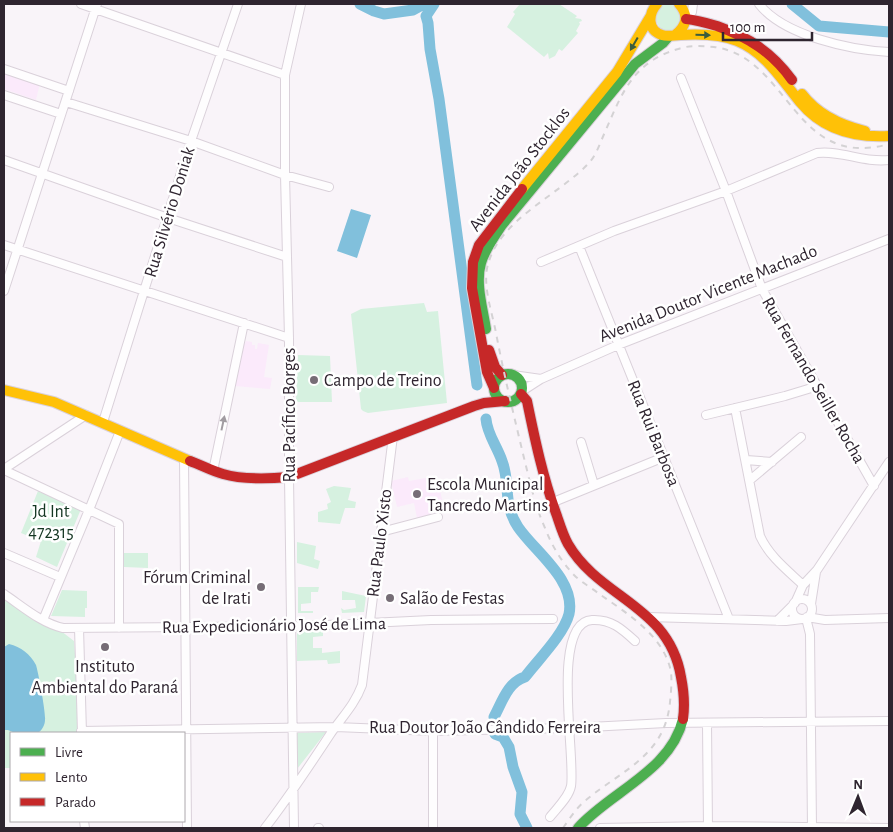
<svg xmlns="http://www.w3.org/2000/svg" width="893" height="832" viewBox="0 0 893 832" font-family="'Alegreya Sans',sans-serif">
<style>
.built{fill:#fbeafb}
.green{fill:#d6f1e0}
.water{fill:#81c0dc}
.lines{fill:none;stroke-linecap:round;stroke-linejoin:round}
.river{stroke:#81c0dc;stroke-width:11}
.street-casing{stroke:#dad1da;stroke-width:10}
.fast-casing{stroke:#dad1da;stroke-width:12}
.slow-casing{stroke:#dad1da;stroke-width:12}
.jam-casing{stroke:#dad1da;stroke-width:12}
.street{stroke:#fefdfe;stroke-width:8}
.fast{stroke:#4caf50;stroke-width:10}
.slow{stroke:#ffc107;stroke-width:10}
.jam{stroke:#c62828;stroke-width:10}
.rail{stroke:#d4d2d4;stroke-width:2;stroke-dasharray:6 6;stroke-linecap:butt}
.oneway{fill:#3b5c3d}
.oneway2{fill:#a19ca1}
.poi-dot{fill:#766d76;stroke:#fff;stroke-width:2}
.labels{text-anchor:middle;stroke-width:5;stroke-linejoin:round;paint-order:stroke}
.street-label{font-size:18px;fill:#2f2530;stroke:#fff}
.poi-label{font-size:18px;fill:#2f2530;stroke:#fff;text-anchor:start}
.park-label{font-size:18px;fill:#143622;stroke:#fff}
</style>
<rect width="100%" height="100%" fill="#f9f4f9"/>
<path class="built" d="M4,71L25,80L40,83L36,100L4,89Z
M246,341L252,342V345H255V349H257L258,343L269,345L264,377L272,378L270,389L234,386L243,344H245Z
M408,477L409,481L426,478L428,485L438,482L443,503L432,506L434,513L417,518L414,503L397,507L391,481Z"/>
<path class="green" d="M520,4H559L577,16L575,18L581,19L582,21L579,22L580,24L576,31L578,33L562,51L559,49L555,56L549,59L548,53L544,57L507,27L515,14L513,12Z
M664,4H674L683,18C681,21 679,27 676,29C666,38 654,24 655,14L660,6Z
M424,303L427,312L438,311L447,403L368,413L363,411L361,409L351,314L361,309Z
M298,355L330,356L332,402H298L296,400Z
M334,486L351,488L348,500L356,502L355,508H345L340,524L318,522V512L328,509L327,504L331,502L326,489Z
M38,491L81,509L57,567L36,557L41,541L21,533Z
M297,542L316,546L314,559L320,561L318,569L297,563Z
M124,553H148V568L124,567Z
M298,587H319L318,592H311V603L301,604V611H313V613H298Z
M62,590L87,591V608H85V617L51,616Z
M342,591L366,596L364,612L342,613L341,608L344,610L356,608L355,600H342Z
M4,598L61,631L74,641L81,731L76,733H11V768H4Z
M297,629H323V636L313,637V648H322V653L340,651V663L328,664L327,660L297,661Z
M326,732L297,769L296,733Z"/>
<path class="water" d="M351,209L371,215L357,258L337,251Z
M9,644C21,647 30,654 36,665C38,671 46,713 45,720C45,725 42,730 38,733H15L8,730H4V647Z"/>
<g class="lines">
<path class="river" d="M360,4L374,11L384,14L413,10L424,4
M434,4L426,16L428,23L430,49L439,99L477,385
M792,4L819,26L889,32
M486,419C487,434 497,446 502,461C511,484 502,503 518,527C535,552 576,580 569,614C564,634 538,660 525,677C508,682 502,702 494,717
M495,734L503,737L509,747L513,767L522,792L520,814L527,828"/>
<defs>
<path id="street" d="M81,4L285,75
M759,4C784,36 851,50 889,52
M686,18L692,12L693,4
M4,69L69,91
M681,78L726,191L762,289L874,486
M4,95L61,114
M66,102L191,141L285,175L329,187
M4,160L168,218L287,257
M4,245L289,338
M579,246L729,619
M541,262L614,231L726,191L817,153C841,150 863,163 889,160
M4,291L97,4
M513,375L541,379
M522,390L527,388L541,379L618,345L889,239
M735,408L760,536C769,556 787,570 803,585
M706,415L785,396L818,386
M103,422L191,141L238,4
M581,442L594,485
M184,458L187,828
M746,460L772,462
M4,469L86,415
M4,470L119,524V628
M213,471L244,323
M750,480L801,437
M551,503L664,457
M381,532L438,517
M4,553L60,577
M4,594C22,606 41,623 63,628L307,626L431,620L553,619
M792 609a10 10 0 1 1 20 0a10 10 0 1 1-20 0Z
M795,603L803,585L817,570L889,462
M811,604L816,572
M648,617L786,621L802,619
M807,617L825,620L889,618
M806,618L810,634L812,828
M43,620L91,505L120,431
M777,621L793,605
M79,628L82,733
M707,723L708,828
M81,731L336,727L433,731L570,728L666,723L889,721
M550,817C557,808 569,797 571,786C576,758 550,622 592,620C611,619 622,629 635,641
M84,821L85,828
M265,828C289,797 310,765 331,733C343,716 355,704 362,685L393,436
M294,828L289,477V338L285,175V75L301,4
M318,828H319
M433,828V731
M600,828L708,826L889,828"/>
<path id="fast" d="M486,329C483,309 475,283 481,263C485,249 494,237 502,225L635,64L663,43L669,36
M494 388a14 14 0 1 1 28 0a14 14 0 1 1-28 0Z
M578,828C610,792 671,771 683,719"/>
<path id="slow" d="M657,4C648,14 647,30 662,35C668,37 674,35 681,35C699,34 720,34 737,41C766,53 781,79 800,102C823,130 854,138 889,136
M675,35C687,26 689,15 679,4
M802,94C818,115 840,125 865,131
M522,189L617,72L650,17
M4,390L54,402L190,461"/>
<path id="jam" d="M686,19C696,20 707,23 717,26C748,37 772,52 792,80
M489,350L495,367L502,375
M494,388L487,372L472,288L473,262L479,245L522,189
M521,394L527,401C535,440 543,478 557,516C560,525 563,535 568,544C600,599 669,605 681,677C684,692 685,705 683,719
M190,461C201,465 212,471 223,474C244,480 267,479 289,477L474,406L484,403L505,401"/>
</defs>
<use href="#street" class="street-casing"/>
<use href="#fast" class="fast-casing"/>
<use href="#slow" class="slow-casing"/>
<use href="#jam" class="jam-casing"/>
<use href="#street" class="street"/>
<use href="#fast" class="fast"/>
<use href="#slow" class="slow"/>
<use href="#jam" class="jam"/>
<path class="rail" d="M563,828C570,818 577,807 586,800C622,770 665,756 670,702C671,693 672,681 671,672C664,635 626,613 598,593C590,587 581,582 574,575C561,561 552,546 545,528C535,506 530,482 524,458C514,416 504,375 496,333C492,311 481,283 489,261C502,219 558,195 588,164C596,156 600,143 605,132C622,93 633,62 678,49C689,45 702,46 714,47C790,57 793,171 889,144"/>
</g>
<defs><path id="oneway-solid" d="M-6-.8H1V-3.2L6.5 0L1 3.2V.8H-6Z" transform="scale(1.25)"/></defs>
<g class="oneway">
<use href="#oneway-solid" transform="translate(703 35) rotate(1)"/>
<use href="#oneway-solid" transform="translate(634 44) rotate(120)"/>
</g>
<use class="oneway2" href="#oneway-solid" transform="translate(223 423) rotate(-78)"/>
<g class="poi-dot">
<circle cx="314" cy="380" r="5"/>
<circle cx="417" cy="494" r="5"/>
<circle cx="261" cy="587" r="5"/>
<circle cx="390" cy="598" r="5"/>
<circle cx="105" cy="647" r="5"/>
</g>
<g class="labels">
<g class="street-label">
<text transform="translate(519 169) rotate(-52)" y="6">Avenida João Stocklos</text>
<text transform="translate(169 212) rotate(-73)" y="6">Rua Silvério Doniak</text>
<text transform="translate(708 293) rotate(-22)" y="6">Avenida Doutor Vicente Machado</text>
<text transform="translate(814 380) rotate(60)" y="6">Rua Fernando Seiller Rocha</text>
<text transform="translate(289 415) rotate(-90)" y="6">Rua Pacífico Borges</text>
<text transform="translate(654 433) rotate(68)" y="6">Rua Rui Barbosa</text>
<text transform="translate(379 543) rotate(-83)" y="6">Rua Paulo Xisto</text>
<text transform="translate(274 625) rotate(-1)" y="6">Rua Expedicionário José de Lima</text>
<text x="485" y="733">Rua Doutor João Cândido Ferreira</text>
</g>
<g class="poi-label">
<text x="324" y="386">Campo de Treino</text>
<text x="427" y="490">Escola Municipal<tspan x="427" dy="21">Tancredo Martins</tspan></text>
<text x="251" y="583" text-anchor="end">Fórum Criminal<tspan x="251" dy="21">de Irati</tspan></text>
<text x="400" y="604">Salão de Festas</text>
<text x="105" y="672" text-anchor="middle">Instituto<tspan x="105" dy="21">Ambiental do Paraná</tspan></text>
</g>
<g class="park-label">
<text x="51" y="517">Jd Int<tspan x="51" dy="21">472315</tspan></text>
</g>
</g>
<rect width="893" height="832" fill="none" stroke="#2f2530" stroke-width="10"/>
<rect x="10" y="732" width="175" height="90" fill="#ffffff" stroke="#aca8ac"/>
<rect x="20" y="748" width="25" height="8" fill="#4caf50" stroke="#aca8ac"/>
<text x="55" y="757" font-size="15" fill="#2f2530">Livre</text>
<rect x="20" y="773" width="25" height="8" fill="#ffc107" stroke="#aca8ac"/>
<text x="55" y="782" font-size="15" fill="#2f2530">Lento</text>
<rect x="20" y="798" width="25" height="8" fill="#c62828" stroke="#aca8ac"/>
<text x="55" y="807" font-size="15" fill="#2f2530">Parado</text>
<g transform="translate(858 797) rotate(1)" stroke="#ffffff" stroke-width="4" paint-order="stroke">
<path d="M0-4L9 19L0 12L-9 19Z" fill="#2f2530"/>
<text y="-8" font-size="14" font-weight="bold" text-anchor="middle" fill="#2f2530">N</text>
</g>
<path d="M723 32v8h89v-8" fill="none" stroke="#2f2530" stroke-width="2.5"/>
<text x="730" y="32" font-size="15" fill="#2f2530" stroke="#ffffff" stroke-width="4" paint-order="stroke">100 m</text>
</svg>
